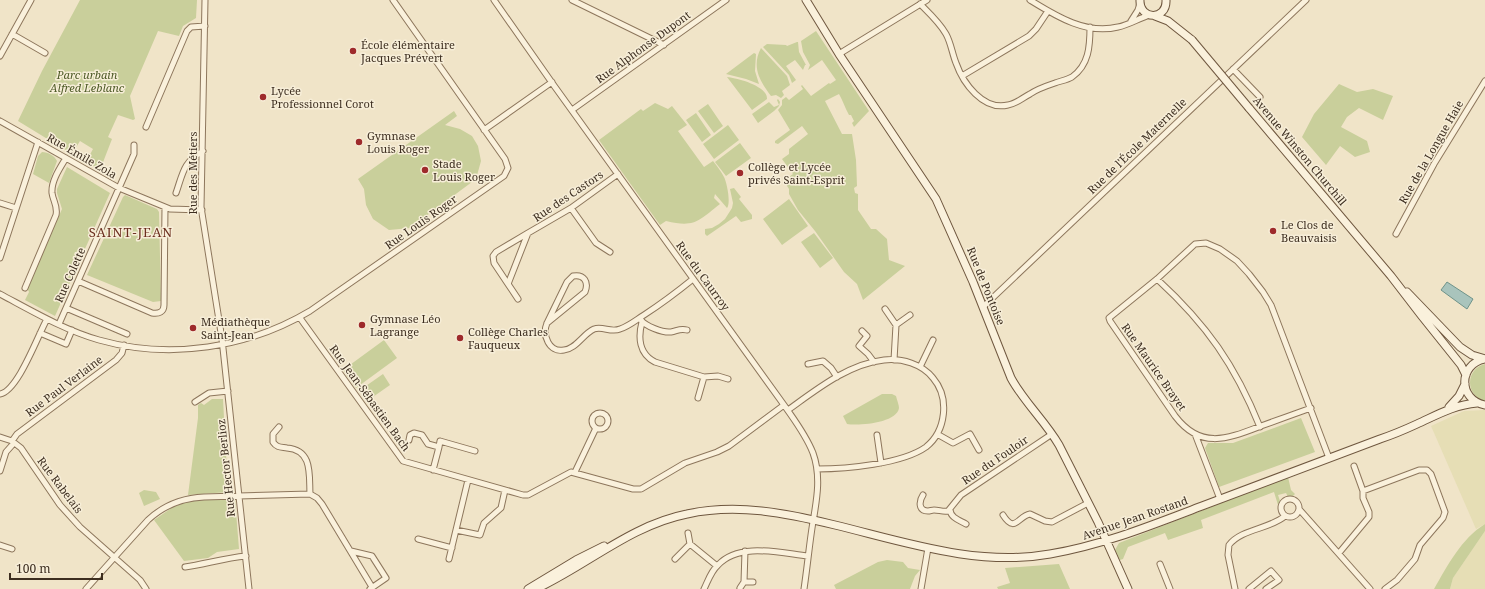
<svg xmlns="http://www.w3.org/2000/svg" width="1485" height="589" viewBox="0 0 1485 589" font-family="'Noto Serif',serif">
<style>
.farmland{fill:#e6deb5}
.green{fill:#c9cf9b}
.water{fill:#a9c4bc;stroke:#6f938a}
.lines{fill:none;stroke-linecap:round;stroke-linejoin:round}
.street-casing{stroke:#8d765c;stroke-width:7}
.secondary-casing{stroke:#6f573f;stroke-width:9}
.street{stroke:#faf1dc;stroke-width:5}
.secondary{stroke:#faf1dc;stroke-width:7}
.secondary-bridge-casing{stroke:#6f573f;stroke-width:9;stroke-linecap:butt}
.secondary-bridge{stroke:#faf1dc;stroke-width:7}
.poi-dot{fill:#9e2a2b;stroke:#f7eed8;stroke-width:1.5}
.labels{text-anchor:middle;stroke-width:3;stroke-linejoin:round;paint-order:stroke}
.poi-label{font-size:11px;fill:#3d2e20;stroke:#f7eed8;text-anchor:start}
.street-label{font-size:11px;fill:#3d2e20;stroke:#f7eed8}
.park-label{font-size:11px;font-style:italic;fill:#4d5a26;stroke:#f7eed8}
.quarter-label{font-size:13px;letter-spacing:1px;fill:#6b2e1e;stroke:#f7eed8}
</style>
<rect width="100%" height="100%" fill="#f0e4c8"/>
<path class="farmland" d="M1485,410V524L1476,529L1431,426L1464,411Z
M1485,531V589H1450L1453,578Z"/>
<path class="green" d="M80,0H197L196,18L183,26L179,36L158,31L130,96L135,119L133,120L118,115L108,137L112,139L100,170L86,162L93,149L80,141L72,154L18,121L42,71Z
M816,31L869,111L854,127L852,123L854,121L851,115H849C845,108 843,101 839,94L825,101L842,134H852L856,160L857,186L854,188L855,193L858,194V210L871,229H876L887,239L889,260L905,266L863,300L857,284L844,272L815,231L798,210L789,194V189L784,181L793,174L782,159L789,154V149L808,134L802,126L778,144L775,143V141L790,130L778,110L782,105V100L786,97L789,100L803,89L801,86L802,85L811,96L829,83L830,84L836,80L822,60L808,70L810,65L803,52L801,41Z
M797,42H798L799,52L806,65H805L803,70L795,60L786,66L796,80L792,83L789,75L763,47L767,44L786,45L787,46Z
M761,48L787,76L790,85L782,91L784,95L781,98L776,95L771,96C760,81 751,67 761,48Z
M754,53L756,54L755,71L759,84L746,79L726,74Z
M727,77C737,78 768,86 767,99L752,110Z
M1339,84L1357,92L1373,89L1393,96L1383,120L1359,108L1347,117L1341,127L1367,141L1370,152L1355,157L1340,146L1326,165L1302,137L1314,114Z
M778,99L780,102L779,106L774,111L758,123L752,114L769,102L774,107L779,105L777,100Z
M655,103L668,109L672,106L687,125L678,131L704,167L713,161C717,166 721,171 724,177C727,183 731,203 727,208L715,194L714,198L720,204C698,221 695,228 666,221L660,225L599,140L641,109L643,111Z
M708,104L723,126L714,133L698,111Z
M454,111L457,116L445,125L460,129L472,136L478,146L481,161L476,179L410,228L389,230L373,219L366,205L364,189L358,179Z
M696,113L711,135L702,142L686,120Z
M728,125L739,140L714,159L703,144Z
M740,143L751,158L726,176L715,162Z
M42,152C48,152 55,156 57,161L49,183L33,174L38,156Z
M67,167L110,193L55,316L25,300L29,292L27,288L62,209L57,193V189Z
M734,188L741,197L739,199L752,215V219L741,222L736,216L707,236L705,234V229L712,228L719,224L725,219L732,208L733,203L730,189Z
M125,195L157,209L159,212L161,301L153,302L87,275L123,197Z
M789,199L808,226L782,245L763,219Z
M814,233L833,258L820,268L801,242Z
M384,340L397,358L356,388L343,370Z
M1485,364V401C1465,396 1465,369 1485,364Z
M383,374L390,385L370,399L363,388Z
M882,394H892L896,396C897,400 899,405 899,408C897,423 859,426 847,424L843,416Z
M212,399H223L228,492L188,495L198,418V405L201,403L204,405Z
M1301,418L1315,452L1219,487L1205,448L1208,443H1233Z
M1288,477L1291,490L1295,494L1293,496L1288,497L1286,493L1278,495L1280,501L1278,505L1274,492L1201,520L1203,528L1168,540L1165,533L1128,547L1123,559L1120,560L1115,550L1119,543Z
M144,490L156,492L160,499L144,506L139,493Z
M208,499H235L239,549L217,552L208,558L184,561L154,520L173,507L190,501Z
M1485,524V531L1453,578L1450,589H1434C1448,565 1461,539 1485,524Z
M887,560L903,562L908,568L920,570L915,576L910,589H836L834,585L878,562Z
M1059,564L1070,589H998L997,587L1010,583L1005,568Z"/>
<path class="water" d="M1447,282L1473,299L1467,309L1441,290Z"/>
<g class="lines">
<defs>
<path id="street" d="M205,0L201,207L222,339L249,589
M494,0L555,87L784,405C795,421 806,435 813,453C822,478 816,503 812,528C809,548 807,569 804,589
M572,0L664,45
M1030,0C1056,16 1086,35 1118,27C1129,25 1139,18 1150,15
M920,4C929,13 939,22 946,34C951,43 952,53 956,63C963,83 983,111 1008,105C1016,104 1022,98 1030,94C1037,89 1046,86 1055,83C1060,81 1067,80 1072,77C1089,65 1090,46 1090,27
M1131,21L1138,10L1140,3
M12,34L45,53
M839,54L927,0
M0,56L31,0
M1233,69L1260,97
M962,76L1029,36L1036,29L1048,11
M572,110L726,0
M0,121L119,188L170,209L202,210
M146,127L187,31L191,27L205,26
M484,130L552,82
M176,193C183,173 183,162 203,151
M0,203L16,208
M571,208L596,243L610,252
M1396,234L1434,164L1485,81
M0,258L38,142
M1157,279C1207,325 1235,365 1260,427
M78,281L152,313C159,314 164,312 164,305L165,207
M508,284L494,263L493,256L496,252L528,233
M25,288L56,215C58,206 53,201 52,193C51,181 60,168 66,158
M0,294C32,311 64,330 99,340C170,360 248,348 310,311L504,176L508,168L505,159L393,0
M518,299L508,284L528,233L571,208L618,174
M983,307L1306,0
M66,308L127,334
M885,309L896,325L894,360
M300,318L403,461L523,495H528L571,472L633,489H641L685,463L717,452L729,446L784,405
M641,320C645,326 663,333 671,332C677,331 680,328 687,330
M642,322C638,337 639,354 655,362L704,377L718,376L728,379
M547,323L585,292C589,282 584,274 573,276L567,282L547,323C542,335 549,353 564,350C576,349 583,334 594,329C603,326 611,333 620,329C629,326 636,320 644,315C661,304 677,292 693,279
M59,324L134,154V145
M896,325L910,315
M862,331L867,336L859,346L868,354L874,362
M40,333L66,344L72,330
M808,364L823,361L831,368L837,377
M920,367L933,340
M0,394C18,391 38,335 47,319
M698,398L704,377
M195,402L209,393L228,391
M1311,408C1294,414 1278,420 1261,426C1227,439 1201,450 1175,416L1110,321L1109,318L1157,279L1195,244L1206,243L1220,249L1237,261L1249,274L1263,292L1271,305L1329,458
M788,410C816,390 848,364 884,360C902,358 922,364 933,378C950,398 946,431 926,447C902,464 846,469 817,469
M592 421a8 8 0 1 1 16 0a8 8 0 1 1-16 0Z
M279,427L273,434V442C277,448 281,447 287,448C313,450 309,475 310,494
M937,434L953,443L970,434L979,450
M1195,434L1220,499
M877,435L881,463
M0,437L12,441L21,448L60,505L80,527L140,580L146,589
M409,440L410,435L414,433L422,435L428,444L439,447L440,441L475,451
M12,441L17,434L116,360L122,353L124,345
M433,470L439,447
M0,471L6,452L14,443
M575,472L596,428
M1363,491L1419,470H1427L1431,474L1445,512L1443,518L1420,545L1415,559L1397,580L1385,589
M923,495C919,501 918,511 928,511C930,511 932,510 934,510C939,510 943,512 948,511L961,495L1052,434
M1281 508a9 9 0 1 1 18 0a9 9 0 1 1-18 0Z
M1299,509L1370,589
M950,510C951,518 959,520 966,524
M1003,515C1015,534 1018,516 1030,514L1045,521L1052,522L1088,503
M456,530L480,535L484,523L501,508L505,490
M688,533L690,544
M418,539L452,548
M0,545L12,549
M351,551L372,556L386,578L370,589
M1339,553L1369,517V512L1363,498V491L1354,466
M449,559L468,480
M675,559L690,544L717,566
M1160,564L1170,589
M185,567C205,564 225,558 246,556
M744,582H753
M740,588L744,582L745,551
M86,589L148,520C164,505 183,498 204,497L310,494L317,498L322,504L372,587
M704,589C708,581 711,571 718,565C739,542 780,553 808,556
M921,589L928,548
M1235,589L1228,555L1229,545C1241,529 1270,529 1285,516
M1249,589L1271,571L1279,580L1266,589"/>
<path id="secondary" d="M806,0L839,54L936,199L973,282L1011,378C1024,402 1045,421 1059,445L1098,522L1128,589
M1140,0C1139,20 1167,21 1166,0
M1155,16L1168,21L1192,40
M1249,108L1391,276L1421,315L1461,365L1466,375
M1407,292L1460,347L1472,355L1485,359
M1485,359C1458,364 1458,400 1485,405
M1449,407L1459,396L1465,384
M528,589L576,560L604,546
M536,589C586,566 631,525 687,514C737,503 786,513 835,525C905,542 978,567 1050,554C1103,545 1152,525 1202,506C1261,484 1320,461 1380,439C1392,435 1404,430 1417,424C1437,415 1454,405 1477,403"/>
</defs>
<use href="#street" class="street-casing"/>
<use href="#secondary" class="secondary-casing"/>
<use href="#street" class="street"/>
<use href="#secondary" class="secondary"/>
<defs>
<path id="secondary-bridge" d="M1192,40L1249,108"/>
</defs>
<use href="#secondary-bridge" class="secondary-bridge-casing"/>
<use href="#secondary-bridge" class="secondary-bridge"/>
</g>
<g class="poi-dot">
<circle cx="353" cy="51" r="4"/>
<circle cx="263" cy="97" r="4"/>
<circle cx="359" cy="142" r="4"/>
<circle cx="425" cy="170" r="4"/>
<circle cx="740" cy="173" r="4"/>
<circle cx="1273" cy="231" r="4"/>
<circle cx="362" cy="325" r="4"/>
<circle cx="193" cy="328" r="4"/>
<circle cx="460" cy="338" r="4"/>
</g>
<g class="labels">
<g class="poi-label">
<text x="361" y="49">École élémentaire<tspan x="361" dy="13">Jacques Prévert</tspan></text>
<text x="271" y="95">Lycée<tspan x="271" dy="13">Professionnel Corot</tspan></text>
<text x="367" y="140">Gymnase<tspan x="367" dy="13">Louis Roger</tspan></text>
<text x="433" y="168">Stade<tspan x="433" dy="13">Louis Roger</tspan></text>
<text x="748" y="171">Collège et Lycée<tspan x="748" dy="13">privés Saint-Esprit</tspan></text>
<text x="1281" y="229">Le Clos de<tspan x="1281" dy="13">Beauvaisis</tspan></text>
<text x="370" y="323">Gymnase Léo<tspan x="370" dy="13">Lagrange</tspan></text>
<text x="201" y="326">Médiathèque<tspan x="201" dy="13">Saint-Jean</tspan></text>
<text x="468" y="336">Collège Charles<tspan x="468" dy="13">Fauqueux</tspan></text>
</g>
<g class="street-label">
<text transform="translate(643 47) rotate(-36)" y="4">Rue Alphonse Dupont</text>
<text transform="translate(1137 146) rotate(-44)" y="4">Rue de l'École Maternelle</text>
<text transform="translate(1300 151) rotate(50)" y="4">Avenue Winston Churchill</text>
<text transform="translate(1431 152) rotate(-60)" y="4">Rue de la Longue Haie</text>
<text transform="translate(82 156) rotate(30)" y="4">Rue Émile Zola</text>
<text transform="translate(193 173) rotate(-90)" y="4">Rue des Métiers</text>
<text transform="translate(568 196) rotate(-34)" y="4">Rue des Castors</text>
<text transform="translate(421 222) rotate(-35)" y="4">Rue Louis Roger</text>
<text transform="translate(70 275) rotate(-66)" y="4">Rue Colette</text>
<text transform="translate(703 276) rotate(54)" y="4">Rue du Caurroy</text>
<text transform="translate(986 286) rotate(68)" y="4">Rue de Pontoise</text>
<text transform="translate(1154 367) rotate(55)" y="4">Rue Maurice Brayet</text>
<text transform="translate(64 386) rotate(-37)" y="4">Rue Paul Verlaine</text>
<text transform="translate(370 398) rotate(54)" y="4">Rue Jean-Sébastien Bach</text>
<text transform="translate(995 460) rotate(-34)" y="4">Rue du Fouloir</text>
<text transform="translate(226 468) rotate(-96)" y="4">Rue Hector Berlioz</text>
<text transform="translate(60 485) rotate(53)" y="4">Rue Rabelais</text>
<text transform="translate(1135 518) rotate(-19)" y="4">Avenue Jean Rostand</text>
</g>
<g class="park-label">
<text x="87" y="79">Parc urbain<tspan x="87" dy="13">Alfred Leblanc</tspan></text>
</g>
<g class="quarter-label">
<text x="131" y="237">SAINT-JEAN</text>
</g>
</g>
<path d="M10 573v6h92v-6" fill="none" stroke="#3d2e20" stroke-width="2"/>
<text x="16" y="573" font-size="12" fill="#3d2e20" stroke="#f7eed8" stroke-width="3" paint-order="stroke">100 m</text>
</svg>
